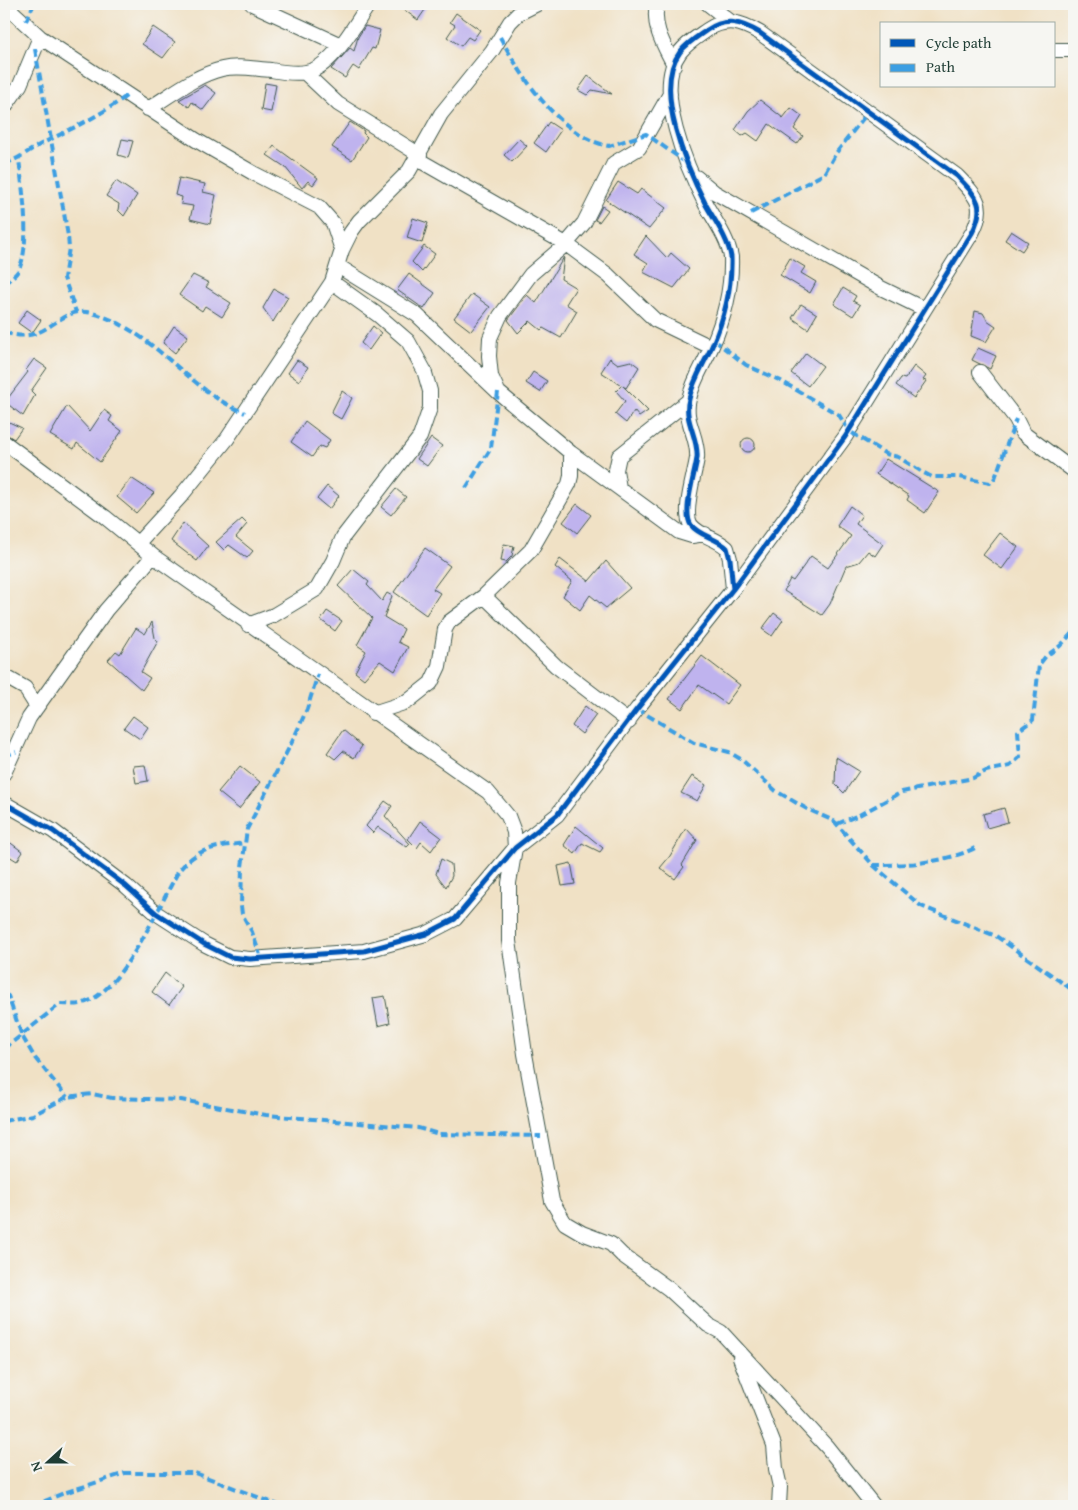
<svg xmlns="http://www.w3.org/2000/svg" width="1078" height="1510" viewBox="0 0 1078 1510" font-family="'Gentium Book Plus',serif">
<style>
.building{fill:#bfb3ee}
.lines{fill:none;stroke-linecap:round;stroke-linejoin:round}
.minor-casing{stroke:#3e564a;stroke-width:16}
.minor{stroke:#fff;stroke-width:14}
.quiet{stroke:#3c9ee2;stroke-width:4;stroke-dasharray:8 4;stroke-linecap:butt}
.cycleway-casing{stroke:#f6f6f2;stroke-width:8}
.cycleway{stroke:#0057b8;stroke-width:5}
</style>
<rect width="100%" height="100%" fill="#f6f6f2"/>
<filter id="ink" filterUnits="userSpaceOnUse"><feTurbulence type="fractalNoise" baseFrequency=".02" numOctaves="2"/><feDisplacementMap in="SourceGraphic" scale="10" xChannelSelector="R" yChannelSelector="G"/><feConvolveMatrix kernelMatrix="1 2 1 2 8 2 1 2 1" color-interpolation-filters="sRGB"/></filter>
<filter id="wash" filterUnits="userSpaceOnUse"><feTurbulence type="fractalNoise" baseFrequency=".0096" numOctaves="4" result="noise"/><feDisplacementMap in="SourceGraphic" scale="20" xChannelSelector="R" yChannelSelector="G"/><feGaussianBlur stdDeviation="1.12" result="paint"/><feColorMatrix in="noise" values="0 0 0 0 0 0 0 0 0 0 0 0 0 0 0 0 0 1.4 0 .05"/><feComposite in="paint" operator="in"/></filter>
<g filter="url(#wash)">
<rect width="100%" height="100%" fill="#f0e1c5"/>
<g id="blocks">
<path class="building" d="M396,4H429L418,20Z
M456,13L480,30L473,40L468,37L461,46L447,37L455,25L450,22Z
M365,26L380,30L375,49L372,48L359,70L353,66L345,78L331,69L350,48L354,51L358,37Z
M153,27L175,42L163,58L142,44Z
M588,76L612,94L592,90L587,95L578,90Z
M265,83L276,85L271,112L261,110Z
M205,85L216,93L203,110L192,102L189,107L179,100Z
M760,100L783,118L791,108L802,116L794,129L803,136L797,144L769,124L758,141L747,133L742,136L735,130L748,111Z
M350,122L364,131L363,133L367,137L352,160L332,147Z
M549,122L561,130L546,152L534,143Z
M122,139L133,141L128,158L118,155Z
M519,139L527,146L512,162L504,155Z
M274,146L318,178L313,185L308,181L302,188L285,167L267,155Z
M179,178L205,184L203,192L216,195L210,224L190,219L193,206L181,204L182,197L175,195Z
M116,181L137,195L124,216L118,210L119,204L106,196Z
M618,182L637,194L641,189L666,208L649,229L606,200Z
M602,206L608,210L599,222L595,220Z
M413,218L428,223L422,243L407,238Z
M1011,231L1028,242L1022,251L1005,240Z
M646,236L667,258L671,253L689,269L674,288L643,272L648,263L634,254Z
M424,246L435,254L422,272L412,262Z
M564,257L561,279L576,288L566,304L577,311L561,338L543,328L541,330L530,321L518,333L508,320L527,295L536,303Z
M790,258L805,267L801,273L816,282L810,293L780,275Z
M409,274L435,293L424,309L397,290Z
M193,275L209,283L206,287L231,303L222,317L205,306L202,311L179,295Z
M843,288L856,296L853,301L860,305L853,316L834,304Z
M274,289L288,297L273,322L263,308Z
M472,294L490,307L471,331L454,318Z
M801,304L817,314L808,329L792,318Z
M27,310L41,320L32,333L18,323Z
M975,311L983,313L987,320L996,326L986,342L971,336Z
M174,326L188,336L175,353L163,343Z
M373,326L381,333L369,350L361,343Z
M978,348L996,356L990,369L972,360Z
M806,353L823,366L808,386L791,373Z
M610,358L618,364L631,361L639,367L626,388L601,372Z
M34,359L47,368L31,391L35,395L23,416L5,402L28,372L26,370Z
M297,360L308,367L299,381L288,373Z
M914,366L926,376L923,380L926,381L914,398L896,385L901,378L905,379Z
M533,372L547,381L540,392L526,383Z
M622,385L648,411L639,417L634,411L626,423L615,414L625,401L616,391Z
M342,391L352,398L341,419L331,413Z
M67,406L90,431L104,410L112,416L109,421L122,431L100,462L77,443L74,449L50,435Z
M305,421L330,440L325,448L320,446L312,457L291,442Z
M9,422L22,428L14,439L4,433V428Z
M431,438L442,446L427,466L417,459Z
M741 445a7 7 0 1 1 14 0a7 7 0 1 1-14 0Z
M886,459L939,492L925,513L907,500L909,496L876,474Z
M131,478L154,493L136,513L117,497Z
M327,486L339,496L329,509L317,499Z
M396,489L406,497L391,515L381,507Z
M577,504L591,515L577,533L563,522Z
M850,506L862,515L856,524L883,544L875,556L868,551L859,562L846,566L830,604L822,615L784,591L790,579L793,581L811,556L828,568L851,536L837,526Z
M242,519L247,524L236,537L253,551L247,558L229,545L224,550L216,542Z
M183,523L208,546L197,561L171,541Z
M1000,533L1018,547L1002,569L983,555Z
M504,544L514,546L512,556L506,562L501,561Z
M425,548L450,566L433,589L440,593L426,615L394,592Z
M560,559L589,581L606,561L630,588L606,608L590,595L580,610L563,596L572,581L555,567Z
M353,569L369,582L367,585L382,601L387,593L392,596L384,617L404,629L398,642L408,647L395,671L380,661L364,679L355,672L366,651L357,645L372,618L338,586Z
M327,611L342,621L335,631L321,620Z
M774,613L783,620L772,636L762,629Z
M152,622L155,638L158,641L141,672L150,678L142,690L108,660L116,651L120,654L136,628L145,634Z
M702,656L740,685L726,704L699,685L682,709L669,699Z
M585,706L596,715L582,734L572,726Z
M133,716L148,727L140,739L124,728Z
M343,730L362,746L354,758L343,751L335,759L327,753Z
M836,757L859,771L844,793L835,784Z
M145,765L148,781L136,783L133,766Z
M240,766L260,782L239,809L218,792Z
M692,776L706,785L697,801L681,793Z
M385,801L392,806L385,816L410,844L407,847L378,827L373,833L366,826Z
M1004,808L1008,822L987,828L983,814Z
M420,821L441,837L431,851L421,842L417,848L408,839Z
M576,826L603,848L600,852L582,843L575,854L564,845Z
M686,828L697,840L682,865L684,867L675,879L660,868L670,856Z
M8,841L23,852L17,861L4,853V847Z
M441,859L451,864L452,876L446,887L436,874Z
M571,863L575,884L562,886L558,866Z
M165,973L182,987L169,1005L152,992Z
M385,996L390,1023L378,1026L373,998Z"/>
</g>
</g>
<g filter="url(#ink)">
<use href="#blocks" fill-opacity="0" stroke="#3e564a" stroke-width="1"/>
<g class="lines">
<defs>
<path id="minor" d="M4,4L40,37L196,140L255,174L319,207L333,223L342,250L332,282L227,439L181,496L138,543
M252,4L341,45
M657,4C652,27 664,45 674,65
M708,4L731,22
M1054,50H1074
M305,73L338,104L420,155
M4,108L20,85L40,37
M148,109C171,95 196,75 222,69C238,65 255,69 271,70C282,72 295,74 306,72C332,68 355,24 369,4
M417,159L566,244L608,275L655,320L711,347
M696,177L714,192L881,288L924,309
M342,250L351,232L359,221L409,171L441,114L492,51L510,22L519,13L537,4
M338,266L417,315L498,392L571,453L679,532L692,536L705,534
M980,372L1016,419L1023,433L1074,471
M497,389L491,376L489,356L490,338L500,316L531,274L566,244L584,223L614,163L639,148L670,94
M4,442L105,517L153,556L488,792L508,816L514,832L515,848L509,883V941L525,1054L552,1201L565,1223L582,1233L611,1244L622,1255L669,1289L708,1325L721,1332L827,1447L874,1506
M619,488L616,470L619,456L688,401
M484,596L556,666L629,722
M248,625L274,615L317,589L333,561L343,537L420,437L430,408V391L424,370L408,341L378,315L332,282
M4,676L25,688L37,707
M373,713L407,702L431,683L439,666L445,629L449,622L484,596L531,550L569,484L571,476V453
M4,773L29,718L106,610L153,556
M4,803L53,831L126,886L156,913L204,944L230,957L250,959L364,951L426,934L455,919L515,848L557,815L637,709L733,589L845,437L972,233C987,205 976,196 957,176L760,33C741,22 726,17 707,30C697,37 687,43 680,52C652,89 688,170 706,205C715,221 728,239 731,257C732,287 724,319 712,346C704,364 693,380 689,399C683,421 699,437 697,458C695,474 682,512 691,525C699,536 717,538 727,548L730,559L733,589
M740,1358L774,1445L776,1469L780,1487L779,1506"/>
</defs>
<use href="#minor" class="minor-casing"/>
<use href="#minor" class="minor"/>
<path class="quiet" d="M26,21L34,4
M500,37C522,77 560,137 609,146L646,134L684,161
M35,49L68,236L69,248L64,278L76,312
M4,164C19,159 28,151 41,144C71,129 102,115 129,94
M751,213L824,174L836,153L869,111
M4,284C8,280 15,276 18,271C32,246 22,187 19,159
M4,332C49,348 56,304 92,313C142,326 176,371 218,399C226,404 236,409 245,413
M714,340L746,365L781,381L839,415L849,431L886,454L898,457L924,473L932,477H959L990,483L995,478L1016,419
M466,488L491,448L498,392
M637,709L694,743L729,752L742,760L776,791L807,809L834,821L873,865L921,906L996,936L1074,991
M4,756L16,752
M837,824L859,815L902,792L973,778L986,771L1010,766L1020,757L1018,731L1033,720L1039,665L1046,656L1060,646L1074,631
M873,865C908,865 945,863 977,847
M261,958L252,932L242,914L241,906L242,867L247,829L293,740L307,709L318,674
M4,994L8,996L22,1036L35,1058L67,1097
M4,1049L60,1004C69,1004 78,1006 86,1002C122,990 160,905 178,872C197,847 216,847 245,843
M4,1121L33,1115L67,1097L92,1094L112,1098L181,1100L266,1115L418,1128L439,1134L541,1136
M33,1506L64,1493L125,1473H195L281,1506"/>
<defs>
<path id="cycleway" d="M4,803L53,831L126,886L156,913L204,944L230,957L250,959L364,951L426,934L455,919L515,848L557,815L637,709L733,589L845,437L972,233C987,205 976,196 957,176L760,33C741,22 726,17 707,30C697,37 687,43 680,52C652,89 688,170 706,205C715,221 728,239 731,257C732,287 724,319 712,346C704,364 693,380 689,399C683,421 699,437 697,458C695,474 682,512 691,525C699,536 717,538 727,548L730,559L733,589"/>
</defs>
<use href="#cycleway" class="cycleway-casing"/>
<use href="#cycleway" class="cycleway"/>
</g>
</g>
<rect width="1078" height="1510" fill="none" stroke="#f6f6f2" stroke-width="20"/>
<rect x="880" y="22" width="175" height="65" fill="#f6f6f2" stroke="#a0aca6"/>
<rect x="890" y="39" width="25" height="8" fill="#0057b8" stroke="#a0aca6"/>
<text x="926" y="48" font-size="15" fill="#1f3d34">Cycle path</text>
<rect x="890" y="64" width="25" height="8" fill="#3c9ee2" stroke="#a0aca6"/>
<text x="926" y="72" font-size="15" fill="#1f3d34">Path</text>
<g transform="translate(48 1462) rotate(249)" stroke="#f6f6f2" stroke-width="4" paint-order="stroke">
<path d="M0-4L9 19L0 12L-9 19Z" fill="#1f3d34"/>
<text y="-8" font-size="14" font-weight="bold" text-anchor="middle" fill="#1f3d34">N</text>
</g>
</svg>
